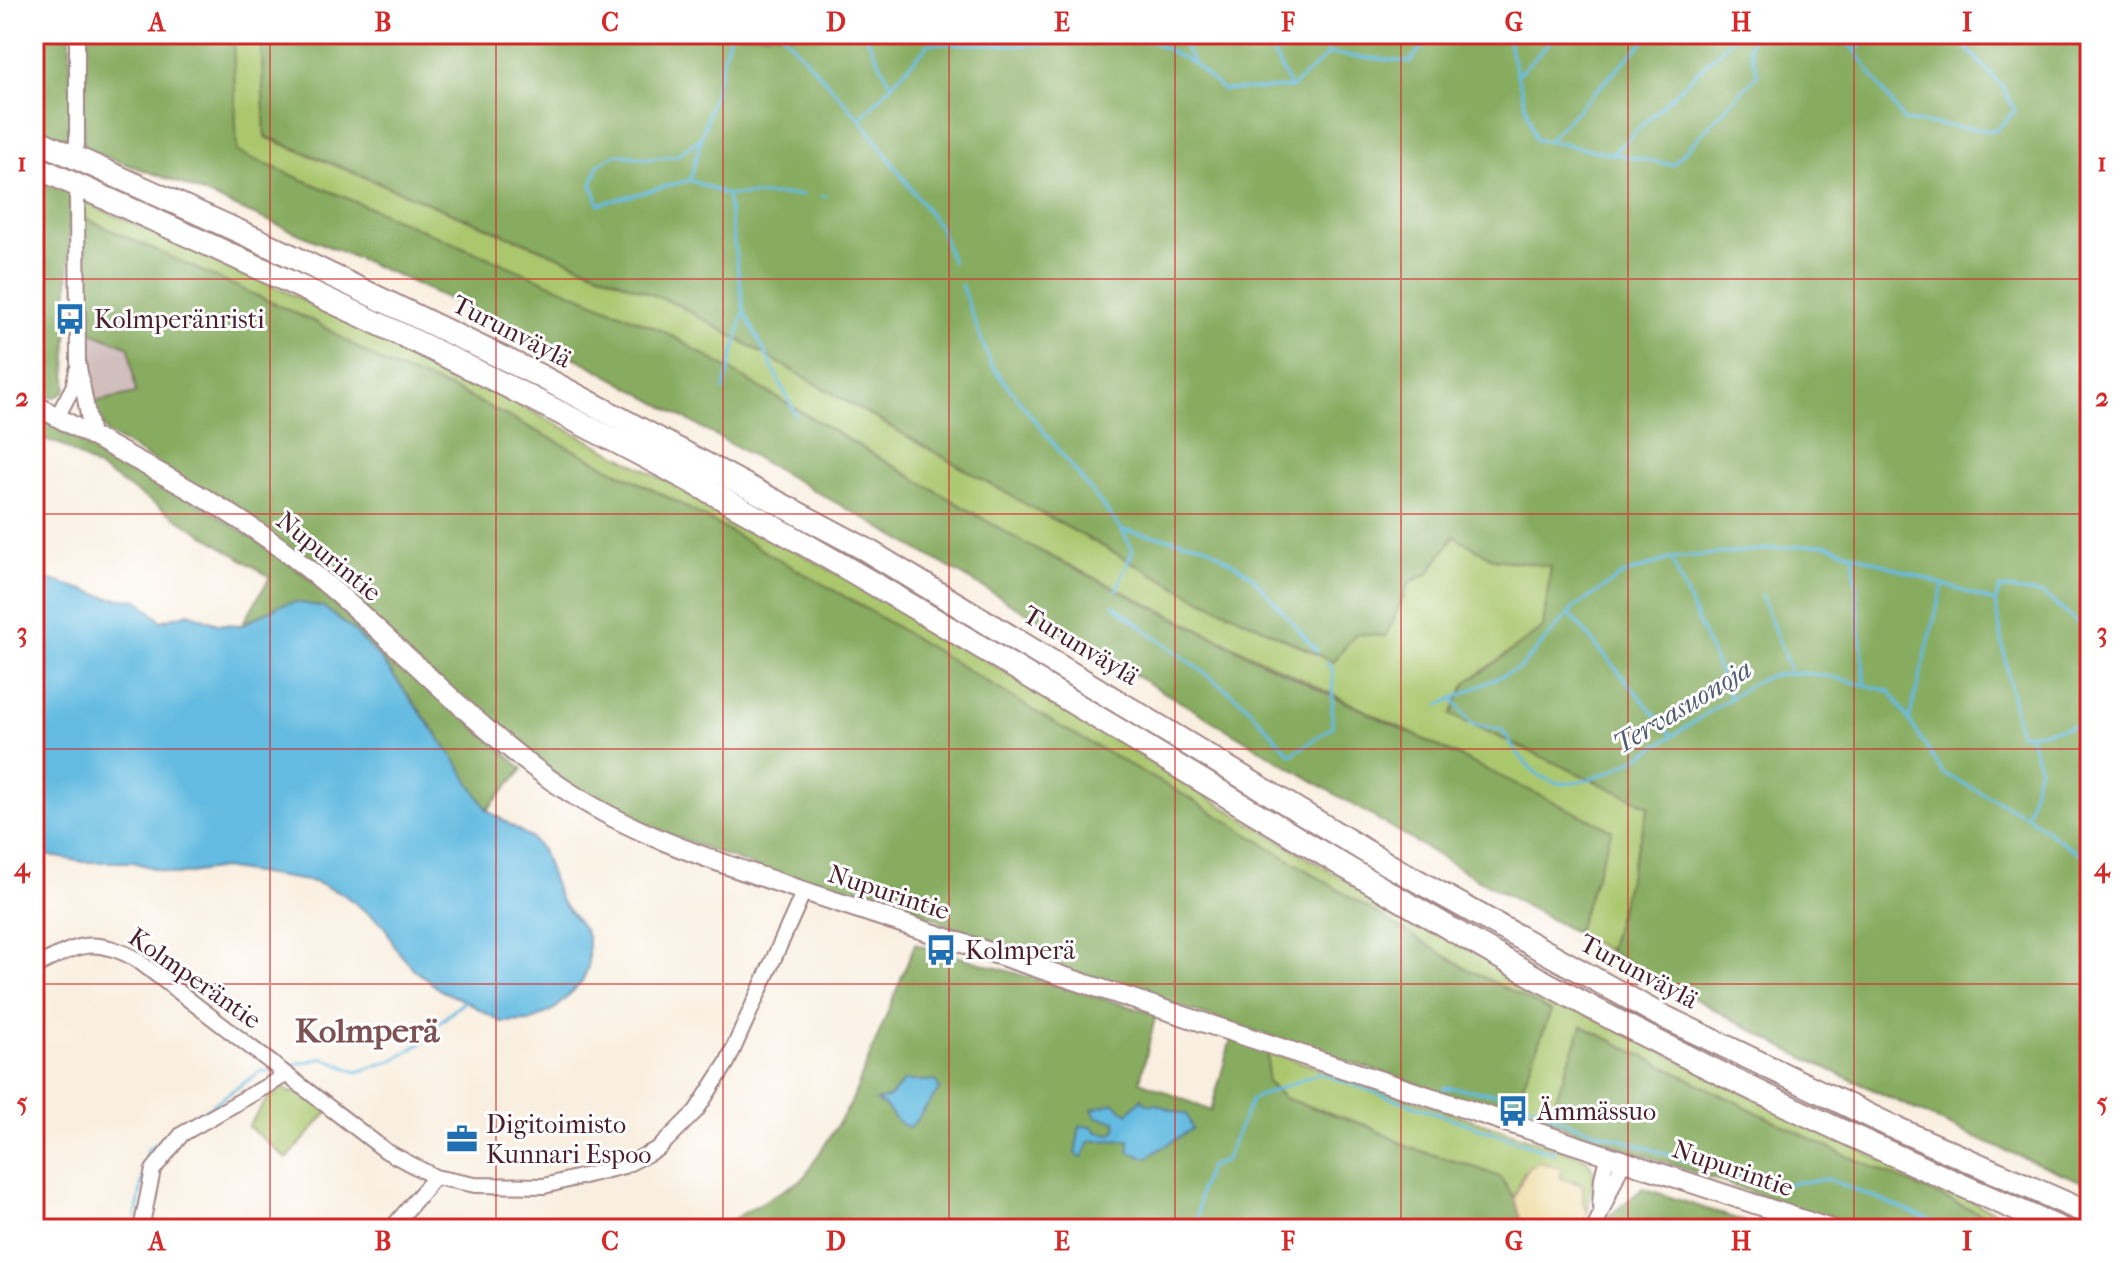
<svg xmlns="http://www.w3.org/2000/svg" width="2124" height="1263" viewBox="0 0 2124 1263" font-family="'IM FELL French Canon',serif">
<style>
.industrial{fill:#d1bfbd}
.green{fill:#aac76e;stroke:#7a734c;stroke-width:2}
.forest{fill:#87ac61;stroke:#686646;stroke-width:2}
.sand{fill:#eeda9e;stroke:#9c7c64;stroke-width:2}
.water{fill:#64bbe1;stroke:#576d86;stroke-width:2}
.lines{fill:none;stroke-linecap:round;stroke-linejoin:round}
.stream{stroke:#64bbe1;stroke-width:3}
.minor-casing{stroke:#a28786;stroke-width:18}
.major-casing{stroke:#a28786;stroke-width:22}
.highway-casing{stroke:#a28786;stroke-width:26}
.minor{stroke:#fff;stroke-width:14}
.major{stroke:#fff;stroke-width:18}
.highway{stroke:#fff;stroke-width:22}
.grid{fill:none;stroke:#d62828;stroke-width:2;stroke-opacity:0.55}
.labels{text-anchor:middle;stroke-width:6;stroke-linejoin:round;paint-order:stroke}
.poi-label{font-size:26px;fill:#4a1f2b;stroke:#fff;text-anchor:start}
.street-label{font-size:26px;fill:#4a1f2b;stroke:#fff}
.water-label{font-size:28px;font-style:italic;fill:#545d74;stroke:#fff}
.district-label{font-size:34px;font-weight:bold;fill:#7e5254;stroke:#fff}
.neatline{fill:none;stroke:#d62828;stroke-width:3}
.grid-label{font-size:26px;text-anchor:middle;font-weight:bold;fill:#d62828}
</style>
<rect width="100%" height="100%" fill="#fff"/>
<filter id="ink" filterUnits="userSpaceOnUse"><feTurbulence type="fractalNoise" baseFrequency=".0125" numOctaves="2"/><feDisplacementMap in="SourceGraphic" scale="16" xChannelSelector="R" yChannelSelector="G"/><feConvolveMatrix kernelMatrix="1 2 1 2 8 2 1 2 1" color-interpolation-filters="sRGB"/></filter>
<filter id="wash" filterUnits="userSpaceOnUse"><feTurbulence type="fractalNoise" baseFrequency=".006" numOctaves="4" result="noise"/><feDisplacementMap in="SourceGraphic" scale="32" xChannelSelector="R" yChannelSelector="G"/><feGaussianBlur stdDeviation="1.8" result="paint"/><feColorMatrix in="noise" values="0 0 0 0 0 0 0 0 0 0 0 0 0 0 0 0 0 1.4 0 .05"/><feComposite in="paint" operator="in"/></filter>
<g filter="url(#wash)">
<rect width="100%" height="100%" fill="#f9efe0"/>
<path class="industrial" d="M89,331L129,347L136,394L90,403L86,384Z"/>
<path class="green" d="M233,34H261L265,137L678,305L1041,513L1194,596L1333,662L1355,634L1386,636L1410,582L1428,574L1455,536L1494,559L1551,566L1543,628L1467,683L1452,715L1649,806L1608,951L1576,933L1611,831L1028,545L665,332L236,152Z
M82,201C351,316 613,447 867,591C1054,697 1233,817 1419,923C1513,976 1608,1025 1704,1073C1813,1128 1923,1182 2036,1229H2016L1833,1150L1582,1026L1548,1119L1515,1105L1551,1011L1465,968L1191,799L1056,724L860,605L675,501L457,391L385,364L317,323L82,217Z
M1268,1051L1586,1158L1594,1171L1588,1211L1583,1204L1578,1182L1559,1178L1560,1175L1524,1172L1514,1198L1500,1177L1468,1165L1410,1148L1368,1126L1284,1098L1267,1082Z
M284,1088L291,1094L297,1088L328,1112L287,1159L248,1126L268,1098Z"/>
<path class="forest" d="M34,34H70L71,143L34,127Z
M83,34H233L237,152L665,332L1028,545L1283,672L1612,830L1576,933L1479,880L1179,701L867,520L582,361L403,278L177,182L84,149L81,77Z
M261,34H2090V1185L1985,1142L1790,1051L1608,951L1649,806L1451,715L1466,683L1543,628L1551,566L1494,559L1454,536L1428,574L1410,582L1386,636L1355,634L1334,662L1194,596L1041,513L678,305L265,136Z
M34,179L70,193L66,390C55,401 47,398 34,391Z
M82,217L317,323L385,364L457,391L675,501L860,605L1056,724L1191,799L1465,968L1551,1011L1515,1105L1483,1103L1454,1096L993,946L918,911L870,900L866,901L787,879L666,833L568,784L198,487L108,434L90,403L136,393L129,347L89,331Z
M34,413L189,497L281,557L324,591L523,769L487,810C447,747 404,683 352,629L255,618L242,625L270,577L60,444L34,437Z
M915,944L1156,1014L1140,1081L1211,1111L1231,1039L1268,1051L1267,1082L1284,1098L1368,1126L1410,1148L1468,1165L1500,1177L1514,1198L1521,1221L1549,1229H716L803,1179L850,1105Z
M1582,1026L1833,1150L2016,1229H1857L1569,1129L1548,1119Z
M1643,1188L1767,1229H1655L1646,1221L1639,1222L1631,1229H1601L1605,1219Z"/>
<path class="sand" d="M1539,1162L1561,1168L1560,1178L1583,1185V1204L1588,1211L1582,1229H1549L1521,1221L1514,1198C1521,1184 1523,1166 1539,1162Z"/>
<path class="water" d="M34,575L110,598L138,600L161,621L189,613L217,624L242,625L281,605L296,602L323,607L352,629L381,659L458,764L487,810L531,838L542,850L560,900L584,929L588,939V967L582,982L556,1008L531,1021L501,1022L465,1001L440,990L414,969L395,948L385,926L343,894L314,882L222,868L176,875L133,862H84L34,853Z
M904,1081H936L940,1089L910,1128C888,1120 894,1108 876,1101L890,1097Z
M1142,1098L1146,1104H1156L1187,1115L1192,1129L1146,1158L1129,1152V1140L1090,1141L1082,1158L1075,1154L1080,1126H1092L1097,1132L1112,1134L1117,1128L1116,1121L1096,1117L1092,1109L1114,1103L1128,1114Z"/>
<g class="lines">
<path class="stream" d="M783,34L860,119L930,43L1024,45L1151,41L1194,64L1223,90L1291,88L1329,54L1321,34
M865,34L891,84
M1018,34L1024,45
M1177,34L1193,62
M1263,34L1291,88
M1506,34L1535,139L1672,165L1758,74L1749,46L1754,34
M1836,34L1855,50L1904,121L1995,131L2015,111L2002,86L1953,34
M1855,50L1876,34
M1330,54L1410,62L1432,34
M1517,75L1558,34
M860,119L940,228L952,262
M701,138L676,156L648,159L617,154L599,164L592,185L599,204L690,180L730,34
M1547,141L1651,34
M1612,154L1737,34
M690,180L727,195H802
M822,196H825
M961,285L991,365L1122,530L1205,545L1251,575L1317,651
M744,311L796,415
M724,390L744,311L727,195
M1853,554L1865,685
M1671,558L1730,698
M1116,591L1133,550L1122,530
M1761,595L1791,673
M1995,602L2019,733L2029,734L2039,766L2027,816
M1113,605L1243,702L1291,755L1332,727L1333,670L1327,663
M1569,613L1672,735
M1453,698L1471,724L1502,730C1516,751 1532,779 1559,783C1603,790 1689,724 1727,700C1740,693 1755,679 1770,676C1809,666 1852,683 1890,691L1943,773L2027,816L2090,862
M1439,705L1521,667L1574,608L1621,576L1671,558L1824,544L1995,602L2000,588L2043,594L2090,633
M1909,720L1943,585
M2029,734L2090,723
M290,1066L323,1058L357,1072L394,1060L423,1042L440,1022L465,1001
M1444,1090L1445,1087L1513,1096L1566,1122L1767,1186L1828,1179L1953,1229
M185,1124L261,1071L275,1073
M136,1217L148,1149L170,1134
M1197,1229L1200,1191L1209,1167L1225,1161L1252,1099L1319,1073L1553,1153L1555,1147"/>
</g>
</g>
<g filter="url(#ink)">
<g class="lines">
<defs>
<path id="minor" d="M77,145V34
M77,197L78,362L92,436
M57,417L73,387L77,370
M34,967C76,946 92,935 136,959L386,1151L435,1177L475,1185L544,1186L624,1166L659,1148L696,1111L727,1063L804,891
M1600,1206L1602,1178L1608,1154
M141,1229L153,1170L182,1134L286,1075
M391,1229L435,1177
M1594,1229L1624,1159"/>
<path id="major" d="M34,404C121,454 214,496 294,558C379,623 450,704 536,769C615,830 711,860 804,891L1831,1229"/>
<path id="highway" d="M34,139L256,239L540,376L865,549L1387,864L1656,1013L1891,1126L2090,1214
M34,166C258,266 482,368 698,485C975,635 1238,809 1512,964C1689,1064 1875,1148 2061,1229"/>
</defs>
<use href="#minor" class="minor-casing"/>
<use href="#major" class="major-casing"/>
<use href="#highway" class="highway-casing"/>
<use href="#minor" class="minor"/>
<use href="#major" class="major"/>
<use href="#highway" class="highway"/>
</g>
</g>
<path class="grid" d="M270,34V1229M496,34V1229M723,34V1229M949,34V1229M1175,34V1229M1401,34V1229M1628,34V1229M1854,34V1229M34,279H2090M34,514H2090M34,749H2090M34,984H2090"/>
<defs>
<symbol id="bus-bare" viewBox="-9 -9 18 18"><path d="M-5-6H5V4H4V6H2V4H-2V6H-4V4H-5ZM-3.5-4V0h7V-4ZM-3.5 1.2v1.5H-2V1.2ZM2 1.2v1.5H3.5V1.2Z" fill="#1f6fb2" stroke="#fff" stroke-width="2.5" paint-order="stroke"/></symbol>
<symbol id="office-bare" viewBox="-9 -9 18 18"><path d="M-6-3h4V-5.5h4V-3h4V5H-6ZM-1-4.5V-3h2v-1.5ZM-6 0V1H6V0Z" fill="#1f6fb2" stroke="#fff" stroke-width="2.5" paint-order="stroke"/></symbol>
</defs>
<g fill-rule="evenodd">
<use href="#bus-bare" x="48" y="297" width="44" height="44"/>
<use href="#bus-bare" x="919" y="928" width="44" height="44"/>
<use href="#bus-bare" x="1491" y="1089" width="44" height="44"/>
<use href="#office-bare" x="440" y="1117" width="44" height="44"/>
</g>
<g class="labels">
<g class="poi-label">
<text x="94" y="328">Kolmperänristi</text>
<text x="965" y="959">Kolmperä</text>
<text x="1537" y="1120">Ämmässuo</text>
<text x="486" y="1133">Digitoimisto<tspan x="486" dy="30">Kunnari Espoo</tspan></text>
</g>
<g class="street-label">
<text transform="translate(512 331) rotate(27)" y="9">Turunväylä</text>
<text transform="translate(329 556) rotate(39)" y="9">Nupurintie</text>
<text transform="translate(1081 645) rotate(31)" y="9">Turunväylä</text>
<text transform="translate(889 892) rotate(18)" y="9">Nupurintie</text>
<text transform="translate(1639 971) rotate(28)" y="9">Turunväylä</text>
<text transform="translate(195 978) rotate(35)" y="9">Kolmperäntie</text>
<text transform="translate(1733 1168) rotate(19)" y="9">Nupurintie</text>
</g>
<g class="water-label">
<text transform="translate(1682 706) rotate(-31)" y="10">Tervasuonoja</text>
</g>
<g class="district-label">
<text x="367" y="1042">Kolmperä</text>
</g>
</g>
<rect width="2124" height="1263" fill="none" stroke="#fff" stroke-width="88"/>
<rect x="44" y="44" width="2036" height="1175" class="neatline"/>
<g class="grid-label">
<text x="157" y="31">A</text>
<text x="383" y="31">B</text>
<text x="610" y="31">C</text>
<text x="836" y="31">D</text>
<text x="1062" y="31">E</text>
<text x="1288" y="31">F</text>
<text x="1514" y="31">G</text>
<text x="1741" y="31">H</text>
<text x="1967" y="31">I</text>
<text x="22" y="171">1</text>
<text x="2102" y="171">1</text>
<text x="22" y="406">2</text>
<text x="2102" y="406">2</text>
<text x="22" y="641">3</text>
<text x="2102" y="641">3</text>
<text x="22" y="876">4</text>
<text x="2102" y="876">4</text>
<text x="22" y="1111">5</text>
<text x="2102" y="1111">5</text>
<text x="157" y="1250">A</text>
<text x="383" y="1250">B</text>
<text x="610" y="1250">C</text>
<text x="836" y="1250">D</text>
<text x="1062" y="1250">E</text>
<text x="1288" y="1250">F</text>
<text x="1514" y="1250">G</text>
<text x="1741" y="1250">H</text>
<text x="1967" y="1250">I</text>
</g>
</svg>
